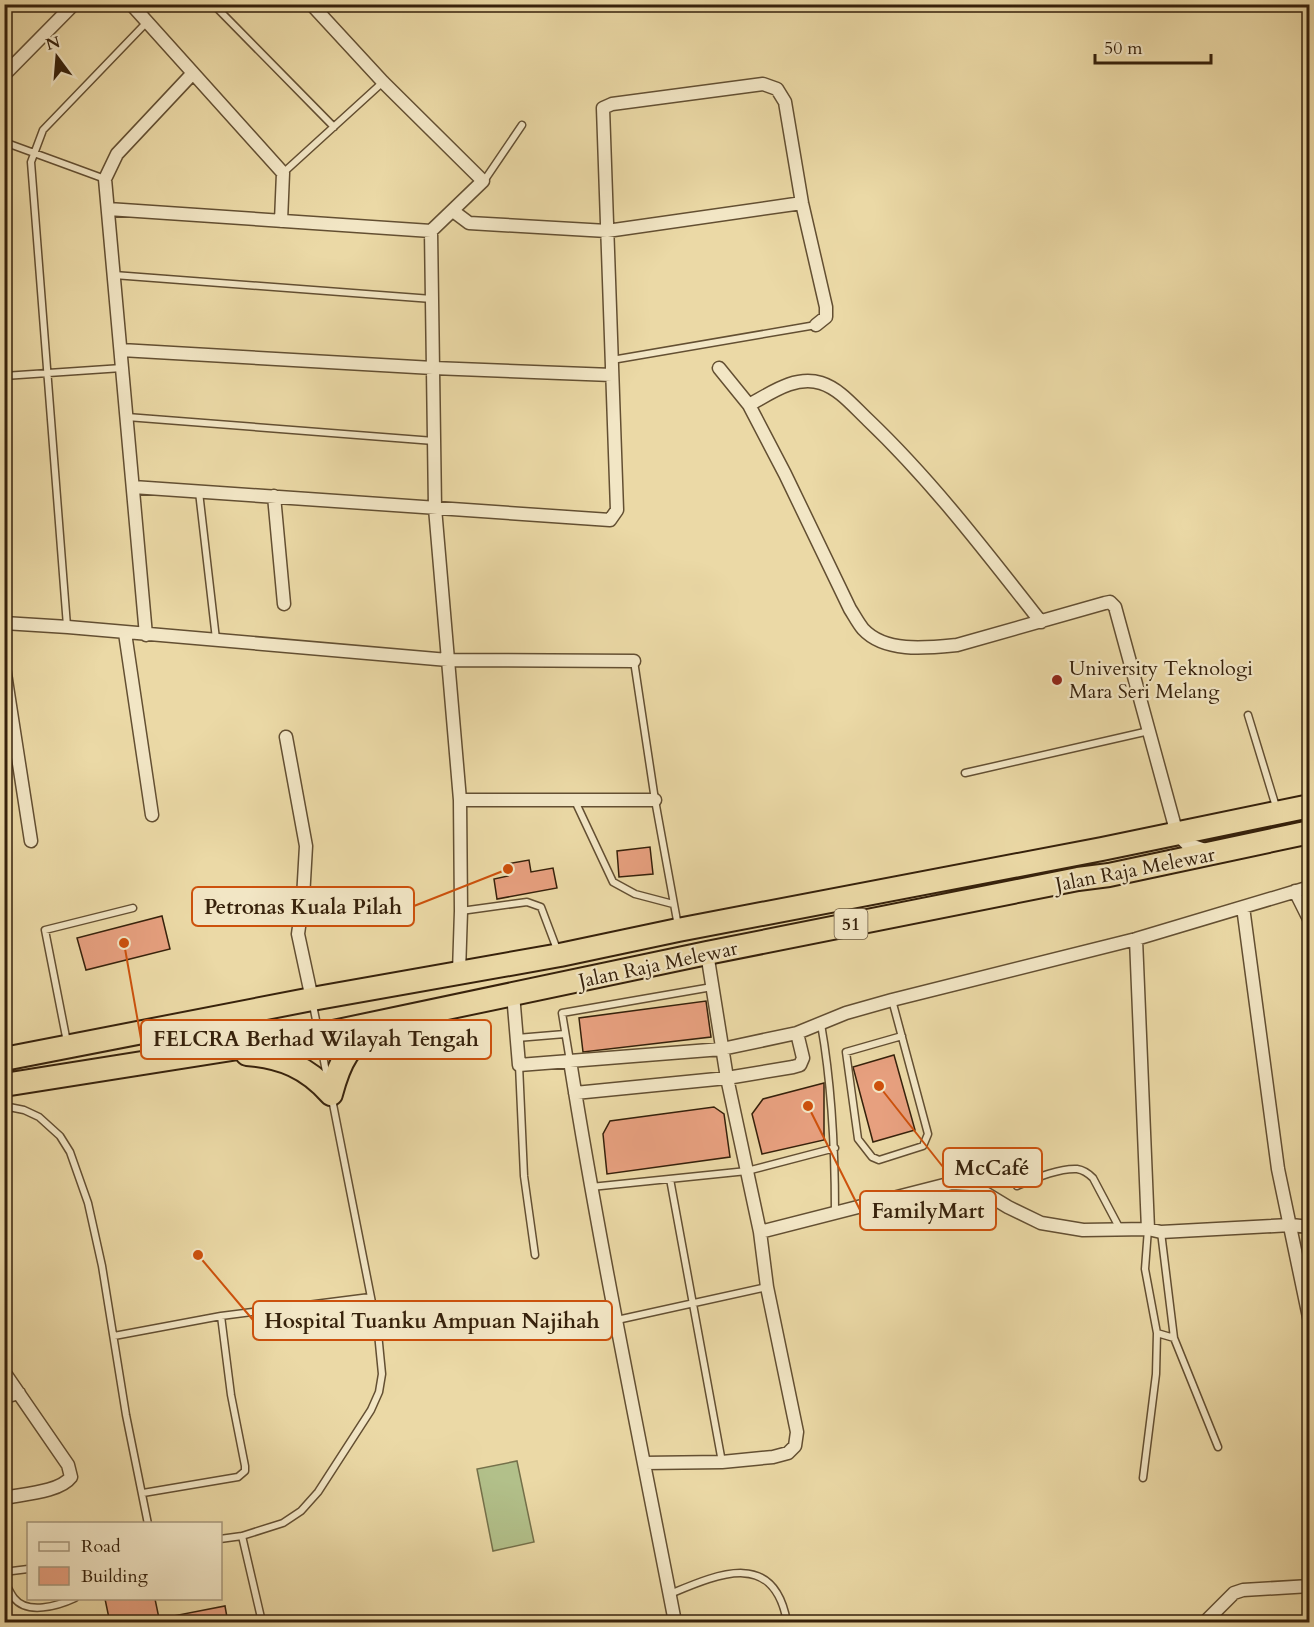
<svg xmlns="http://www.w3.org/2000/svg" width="1314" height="1627" viewBox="0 0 1314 1627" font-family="Cardo,serif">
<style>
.green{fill:#b2c08a;stroke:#74704a;stroke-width:1.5}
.building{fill:#e7a07f;stroke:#36210b;stroke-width:1.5}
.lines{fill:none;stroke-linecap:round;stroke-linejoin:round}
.lane-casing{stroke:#634f32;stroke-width:9}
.street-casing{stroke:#634f32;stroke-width:15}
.highway-casing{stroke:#36210b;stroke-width:26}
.lane{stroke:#f2e6c5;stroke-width:6}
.street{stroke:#f2e6c5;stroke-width:12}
.highway{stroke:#ebd9a6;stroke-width:22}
.poi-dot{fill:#8f2418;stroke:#f2e6c5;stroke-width:2}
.labels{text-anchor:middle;stroke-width:4.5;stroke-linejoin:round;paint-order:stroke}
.shield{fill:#f2e6c5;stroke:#6e5c43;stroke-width:1.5}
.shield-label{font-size:18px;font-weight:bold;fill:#36210b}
.poi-label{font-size:20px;fill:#36210b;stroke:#f2e6c5;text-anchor:start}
.street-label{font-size:20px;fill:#36210b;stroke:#f2e6c5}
.leader{fill:none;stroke:#cd510c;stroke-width:2}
.callout-dot{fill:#cd510c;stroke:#f2e6c5;stroke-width:2}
.callout{fill:#f2e6c5;stroke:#cd510c;stroke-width:2}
.callout-label{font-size:21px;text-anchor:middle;font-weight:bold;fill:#36210b}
</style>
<rect width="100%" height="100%" fill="#ebd9a6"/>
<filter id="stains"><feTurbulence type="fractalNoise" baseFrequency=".00333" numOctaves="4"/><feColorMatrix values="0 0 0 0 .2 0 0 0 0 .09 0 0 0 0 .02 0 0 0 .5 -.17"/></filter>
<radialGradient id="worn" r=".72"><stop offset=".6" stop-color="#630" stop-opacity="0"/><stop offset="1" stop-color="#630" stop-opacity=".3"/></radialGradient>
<path class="green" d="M517,1461L534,1542L493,1551L477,1469Z"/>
<path class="building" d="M650,847L653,874L619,877L617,851Z
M529,860L531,872L553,868L557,888L497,899L494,879L508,876L506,864Z
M162,916L170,949L86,970L77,938Z
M706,1001L711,1037L583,1052L579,1018Z
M894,1055L915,1130L873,1142L853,1067Z
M824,1083V1140L762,1154L752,1114L763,1099Z
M714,1107L724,1114L730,1157L607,1174L603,1134L610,1121Z
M105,1599H155L160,1623H110Z
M225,1606L228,1623H173V1616Z"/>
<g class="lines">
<defs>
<path id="lane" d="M213,4L334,127
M4,142L105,179
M283,173L383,82
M484,181L522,125
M114,275L432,299
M612,360L816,325
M4,376L122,368
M127,417L434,441
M199,492L216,639
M67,626L31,162L43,130L147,22
M634,661L655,800L678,926
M1248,715L1277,810
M965,773L1149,731
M575,801L613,882L635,894L673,904
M461,911L527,902L541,907L558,952
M892,1000L928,1134L923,1146L879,1160L872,1157L858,1139L846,1052L902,1036
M313,1005L318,1030
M821,1024C832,1086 835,1148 835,1212
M517,1038L565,1034
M320,1040L327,1077
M67,1042L45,930L133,908
M570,1061L562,1013L712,987
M519,1065L524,1176L535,1255
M4,1106L24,1110L39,1117L60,1136L70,1152L88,1203L102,1266L126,1415L148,1524
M670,1179L722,1462
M1017,1186C1034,1179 1058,1168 1077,1169C1084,1170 1089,1174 1093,1178L1120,1229
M591,1187L747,1171L835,1148
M1148,1229L1145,1269L1157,1333L1174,1338
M1161,1232L1174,1338L1218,1447
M617,1320L767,1287
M114,1336L221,1316L370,1297
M1143,1478L1156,1374L1157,1333
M143,1493L238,1477L245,1471V1466L231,1395L221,1316
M242,1536L262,1622
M220,1539L242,1536L283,1523L301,1511L318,1492L371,1410L379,1392L382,1374L378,1333L332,1099
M4,1572L28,1569
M4,1580C7,1586 10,1593 14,1598C27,1615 58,1606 75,1598
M670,1594C718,1574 774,1549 787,1622"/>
<path id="street" d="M131,4L283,173L281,221
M4,75L74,4
M108,209L431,231L483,181L383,82L311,4
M453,211L469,223L607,231L802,203
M431,231L435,508L460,800L461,911L459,972
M121,350L433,368L612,375
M719,368L749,405L785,474L850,609C854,615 858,623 863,629C885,653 927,648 957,645L1105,603L1110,602L1115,607L1177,834L1187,844L1205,850
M749,405C771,393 795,375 821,383C840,389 854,407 868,420C932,481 986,552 1041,622
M133,487L610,520L617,510L603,108L612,104L763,84L777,89L785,102L802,203L826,307V317L816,325
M274,496L284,604
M4,623L68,627L448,660L634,661
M125,633L152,815
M146,635L105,179L117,154L193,73
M4,667L31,841
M286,737L306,846L303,898L298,934L312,999
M460,800H655
M1295,891L1310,921
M1243,907L1278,1169L1310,1322
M513,994L519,1065L722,1049L797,1033L846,1013L892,1000L1136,939L1310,887
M570,1061C600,1249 639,1436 675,1622
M575,1093L727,1078L793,1067L800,1065L803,1058L797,1033
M1148,1229L1161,1232L1291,1225L1310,1227
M760,1232L952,1183L970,1184L1008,1207L1041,1223L1083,1230L1148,1229L1136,939
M4,1372L68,1465L71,1477C60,1492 23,1494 4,1498
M4,1397L19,1393
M644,1463L722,1462L773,1457L788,1453L795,1446L797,1432L767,1287L760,1232L727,1078L707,953
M1205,1622L1234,1593L1243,1590L1310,1586"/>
<path id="highway" d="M247,1054C282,1057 307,1067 331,1094
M4,1059L312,999L560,955L678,930L1102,849L1310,806
M4,1085L319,1035L707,953L1078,879L1109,875L1310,832
M331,1094C340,1060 349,1044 378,1026"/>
</defs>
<use href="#lane" class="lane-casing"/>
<use href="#street" class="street-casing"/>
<use href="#highway" class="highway-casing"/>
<use href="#lane" class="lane"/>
<use href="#street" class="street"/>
<use href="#highway" class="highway"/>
</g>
<circle class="poi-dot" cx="1057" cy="680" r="6"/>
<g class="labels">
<rect class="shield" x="834.5" y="909" width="33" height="30" rx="4.5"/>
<g class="shield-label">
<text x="851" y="930">51</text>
</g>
<g class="poi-label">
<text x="1069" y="675">University Teknologi<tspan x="1069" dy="23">Mara Seri Melang</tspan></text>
</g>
<g class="street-label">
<text transform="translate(1135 869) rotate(-11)" y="7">Jalan Raja Melewar</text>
<text transform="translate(658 964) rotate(-12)" y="7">Jalan Raja Melewar</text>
</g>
</g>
<path class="leader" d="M508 869L414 906M124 943L141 1039M879 1086L943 1167M808 1106L860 1210M198 1255L253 1320"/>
<g class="callout-dot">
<circle cx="508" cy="869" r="6"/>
<circle cx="124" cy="943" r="6"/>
<circle cx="879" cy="1086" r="6"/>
<circle cx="808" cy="1106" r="6"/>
<circle cx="198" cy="1255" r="6"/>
</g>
<g class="callout">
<rect x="192" y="887" width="222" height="39" rx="6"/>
<rect x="141" y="1020" width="350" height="39" rx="6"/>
<rect x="943" y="1148" width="99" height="39" rx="6"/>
<rect x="860" y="1191" width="136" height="39" rx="6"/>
<rect x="253" y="1301" width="359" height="39" rx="6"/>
</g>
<g class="callout-label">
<text x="303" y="914">Petronas Kuala Pilah</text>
<text x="316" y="1046">FELCRA Berhad Wilayah Tengah</text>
<text x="992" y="1175">McCafé</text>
<text x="928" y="1218">FamilyMart</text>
<text x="432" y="1328">Hospital Tuanku Ampuan Najihah</text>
</g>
<rect width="1314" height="1627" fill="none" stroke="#ebd9a6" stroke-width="24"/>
<rect x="6" y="6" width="1302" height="1615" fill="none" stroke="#36210b" stroke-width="3"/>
<rect x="12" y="12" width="1290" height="1603" fill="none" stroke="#36210b" stroke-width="1.5"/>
<rect x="27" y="1522" width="195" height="78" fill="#f2e6c5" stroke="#a7977b" stroke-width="1.5"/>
<rect x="39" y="1542" width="30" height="9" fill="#f2e6c5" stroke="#a7977b" stroke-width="1.5"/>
<text x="81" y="1552" font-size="18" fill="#36210b">Road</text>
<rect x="39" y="1567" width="30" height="18" fill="#e7a07f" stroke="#a7977b" stroke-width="1.5"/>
<text x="81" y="1582" font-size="18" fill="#36210b">Building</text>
<g transform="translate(57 57) rotate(344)" stroke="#f2e6c5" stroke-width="4.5" paint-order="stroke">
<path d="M0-4.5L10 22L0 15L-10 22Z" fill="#36210b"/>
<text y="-9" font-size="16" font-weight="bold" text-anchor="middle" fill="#36210b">N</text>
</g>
<path d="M1095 54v9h116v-9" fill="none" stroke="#36210b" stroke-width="3"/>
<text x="1104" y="54" font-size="18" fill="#36210b" stroke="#f2e6c5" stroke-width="4.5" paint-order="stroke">50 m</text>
<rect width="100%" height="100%" filter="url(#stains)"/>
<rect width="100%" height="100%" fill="url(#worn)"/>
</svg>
